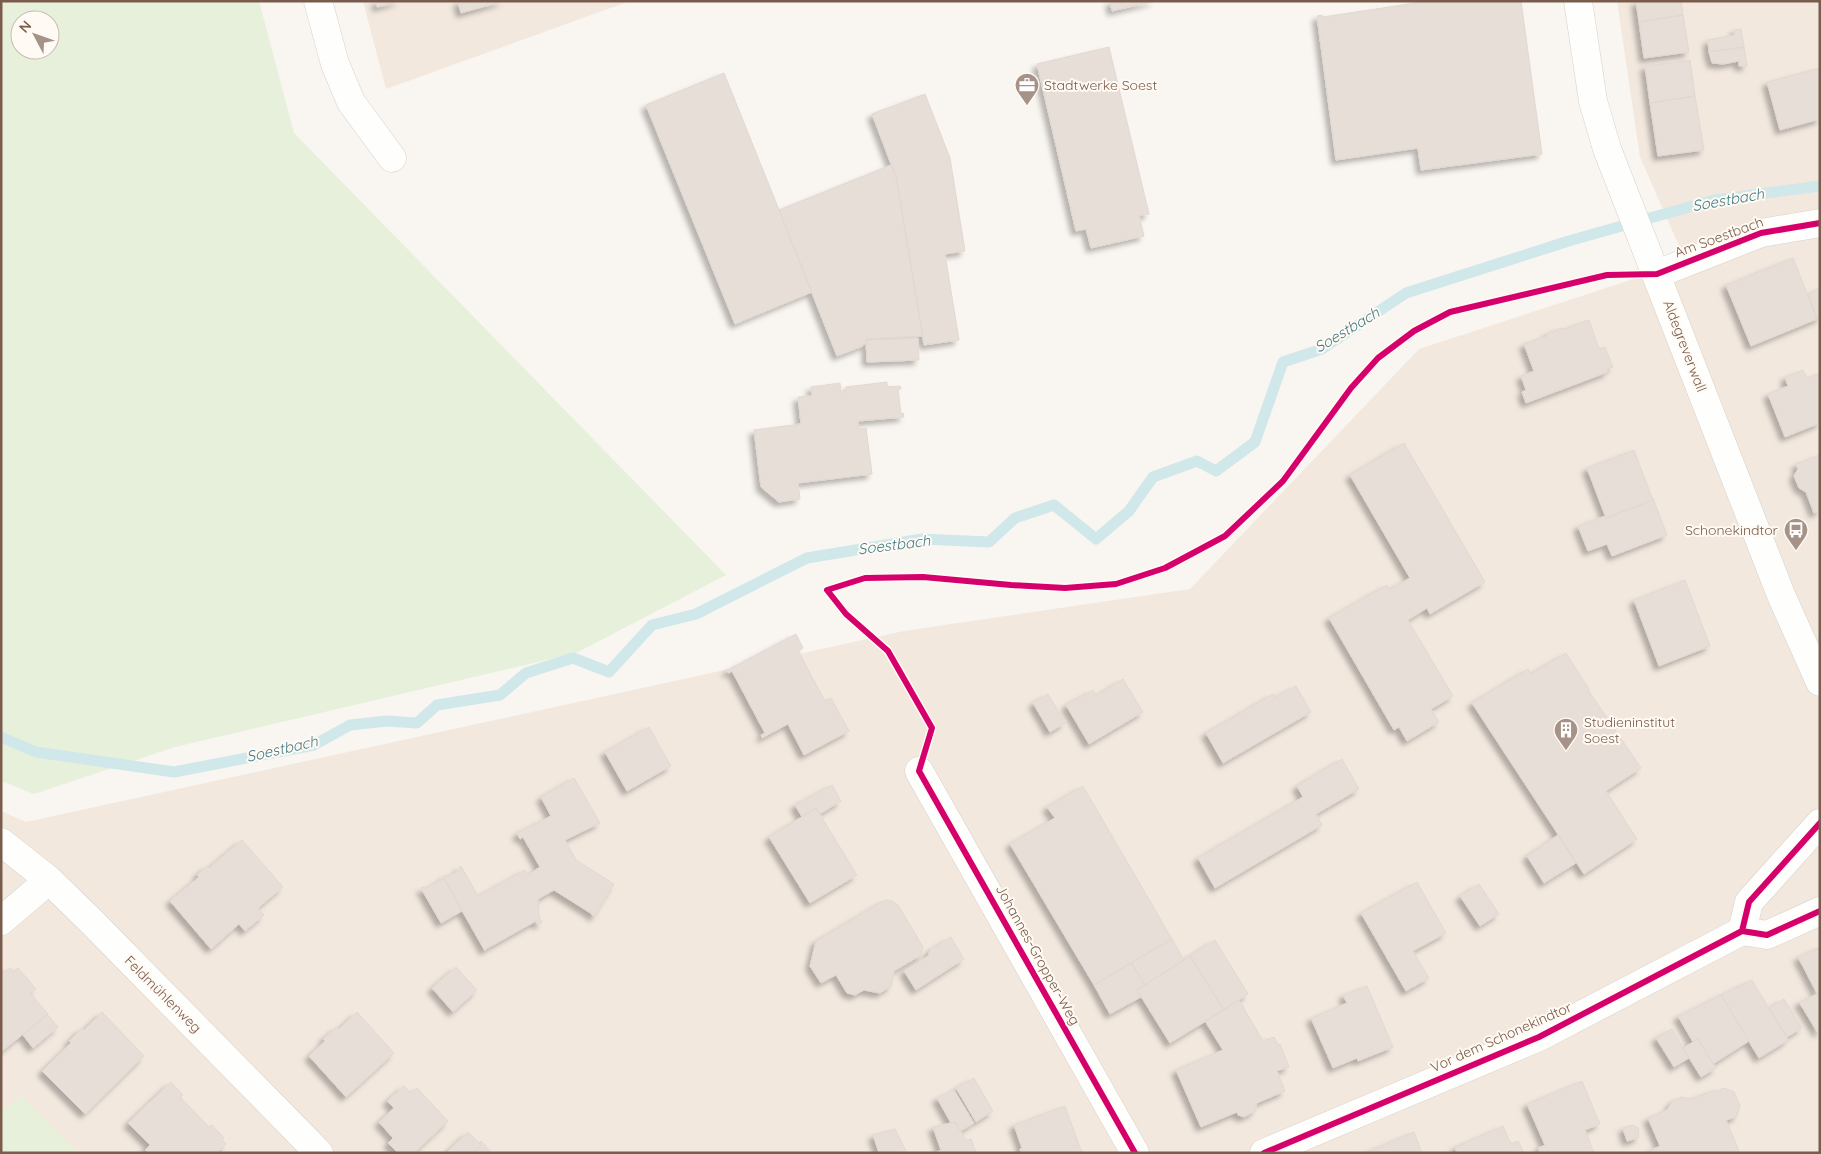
<svg xmlns="http://www.w3.org/2000/svg" width="1821" height="1154" viewBox="0 0 1821 1154" font-family="Quicksand,sans-serif">
<style>
.residential{fill:#f2e8de}
.green{fill:#e7f0db;fill-rule:evenodd}
.lines{fill:none;stroke-linecap:round;stroke-linejoin:round}
.stream{stroke:#d0e8ea;stroke-width:11}
.building{fill:#e6ded7;stroke:#e2d8d2;filter:url(#shadow)}
.minor-casing{stroke:#d7d1cb;stroke-width:29}
.tertiary-casing{stroke:#d7d1cb;stroke-width:29}
.minor{stroke:#fefefd;stroke-width:28}
.tertiary{stroke:#fefefd;stroke-width:28}
.cycleway-casing{stroke:#fffaf3;stroke-width:9}
.cycleway{stroke:#d6006c;stroke-width:6}
.labels{text-anchor:middle;stroke-width:4;stroke-linejoin:round;paint-order:stroke}
.poi-label{font-size:14px;fill:#7a5c4d;stroke:#fffaf3;text-anchor:start}
.street-label{font-size:14px;fill:#7a5c4d;stroke:#fffaf3}
.water-label{font-size:15px;font-style:italic;fill:#437c86;stroke:#fffaf3}
</style>
<defs>
<filter id="shadow"><feDropShadow dx="-4.5" dy="4.5" stdDeviation="2.5" flood-color="#0004"/></filter>
</defs>
<rect width="100%" height="100%" fill="#f9f5f0"/>
<path class="residential" d="M363,1H630L386,89Z
M1617,1H1820V1153H1V811L26,822L904,631L1190,589L1419,349L1686,262L1640,157Z"/>
<path class="green" d="M1,1H259L294,133L726,575L576,653L175,747L34,794L1,781ZM20,20H50V50H20Z
M21,1096L79,1153H1V1112Z"/>
<g class="lines">
<path class="stream" d="M1,737L36,752L174,772L314,745L350,725L387,721L417,723L437,705L500,695L526,673L573,658L609,672L652,625L696,614L807,558L922,539L989,542L1015,518L1054,505L1096,539L1129,511L1153,477L1197,461L1216,471L1255,442L1283,362L1322,349L1406,293L1572,240L1714,200L1820,186"/>
</g>
<path class="building" d="M376,1H400L377,7Z
M458,1H504L461,13Z
M1110,1H1155L1112,11Z
M1429,1H1521L1542,154L1421,170L1418,148L1336,160L1317,16L1322,15L1323,17Z
M1636,1H1681L1683,15L1639,22Z
M1683,15L1689,52L1644,58L1639,22Z
M1741,29L1744,47L1709,52L1708,40L1735,35L1734,30Z
M1109,47L1149,214L1139,216L1144,236L1091,248L1086,229L1076,231L1037,64Z
M1744,47L1747,66H1739V61L1723,64L1712,63L1709,52Z
M1690,60L1695,96L1650,103L1645,66Z
M1820,68V119L1780,130L1767,82Z
M724,73L812,292L735,324L646,105Z
M925,94L950,158L965,251L945,254L959,340L924,345L896,177L872,114Z
M1695,96L1704,150L1658,156L1650,103Z
M891,165L896,177L923,336L866,339V344L862,345L863,346L837,356L779,210Z
M1793,258L1817,319L1751,346L1726,285Z
M1820,288V318L1817,319L1808,294Z
M1589,320L1599,349L1605,347L1613,367L1607,369L1608,372L1526,403L1522,392L1526,390L1521,376L1534,371L1524,344L1547,336L1546,334L1561,328L1564,329Z
M918,338L919,360L867,362L866,340Z
M1803,370L1807,378L1820,373V423L1785,437L1768,394L1788,386L1785,377Z
M887,382V387L900,386L901,389H898L901,414L903,413L904,417L858,421V429L866,428L872,474L798,483L800,499L779,502L761,487L754,430L801,424L798,397L812,396L811,387L840,383L841,392H846V387Z
M1404,443L1485,582L1430,614L1427,608L1408,620L1453,696L1431,709L1439,722L1407,741L1399,727L1394,730L1329,618L1387,585L1390,589L1410,578L1350,475Z
M1634,450L1653,500L1606,518L1587,468Z
M1820,455V511L1814,513L1806,492L1799,488L1794,476L1798,469L1796,464Z
M1652,498H1653L1667,535L1612,556L1607,544L1588,551L1578,526L1605,516L1606,518L1653,500Z
M1685,580L1710,646L1659,666L1634,600Z
M796,634L803,648L798,651L825,701L831,698L849,731L804,755L788,724L762,738L761,735L765,733L732,671L728,673L726,671Z
M1566,653L1589,689L1588,690L1641,768L1606,791L1637,839L1584,874L1472,703L1528,669L1531,674Z
M1123,679L1143,712L1089,744L1066,705L1093,690L1096,696Z
M1296,686L1311,712L1223,763L1206,733L1273,694L1275,697Z
M1048,694L1065,723L1050,732L1033,703Z
M649,727L671,766L627,791L605,752Z
M1342,759L1359,789L1316,814L1322,825L1215,888L1198,858L1303,797L1297,786Z
M574,778L600,823L565,840L576,860L614,884L594,917L592,915V914L554,890L538,899L539,917L542,922L538,925L536,921L486,949L485,951L443,877L445,875L447,877L460,870L459,867L461,866L478,896L525,870L528,875L540,867L523,837L520,839L517,833L551,816L541,797Z
M832,785L841,801L820,814L816,808L802,817L795,805Z
M1083,786L1172,939L1094,985L1010,844L1055,818L1047,807Z
M816,808L857,875L810,903L769,837Z
M1558,835L1576,863L1544,883L1527,856Z
M242,840L283,887L258,908L264,915L245,931L239,924L211,949L170,901L199,877L197,875L207,866L209,868Z
M444,878L462,911L441,923L421,888L423,887L425,889Z
M1417,882L1446,933L1413,951L1429,978L1406,991L1361,913Z
M1479,884L1499,914L1480,926L1460,896Z
M885,900L892,901L898,905L923,947L921,955L894,971L891,986L880,993L864,990L855,995L847,993L836,975L821,983L810,966L816,941Z
M951,937L964,959L916,990L904,971L928,956L930,950Z
M1172,939L1184,960L1145,985L1131,963Z
M1215,940L1248,994L1224,1010L1190,956Z
M1820,947V999L1798,957Z
M1190,956L1224,1010L1170,1043L1137,990Z
M1131,963L1145,985L1137,990L1141,997L1110,1014L1094,985Z
M456,967L477,990L453,1012L432,988Z
M10,968L13,972L18,968L36,989L30,993L48,1014L1,1052V975Z
M1752,980L1788,1040L1759,1058L1721,995Z
M1367,986L1393,1047L1358,1061L1357,1058L1333,1068L1311,1018L1347,1003L1343,995Z
M1817,994L1820,999V1032L1818,1033L1799,1002Z
M1721,995L1749,1041L1713,1064L1698,1039L1693,1042L1678,1016Z
M1784,999L1802,1028L1787,1037L1769,1008Z
M1239,1000L1263,1041L1274,1037L1278,1045L1280,1044L1289,1067L1277,1071L1285,1091L1257,1103L1255,1111L1244,1117L1238,1115L1237,1112L1201,1127L1176,1070L1223,1050L1205,1021Z
M102,1012L144,1056L85,1114L42,1071L71,1043L69,1041L82,1028L84,1030Z
M357,1012L394,1053L346,1097L309,1056L325,1041L323,1039L337,1027L339,1029Z
M47,1014L58,1027L33,1048L23,1035Z
M1672,1029L1689,1058L1674,1067L1656,1038Z
M1698,1039L1716,1068L1701,1077L1683,1048Z
M974,1078L993,1111L976,1122L956,1088Z
M1582,1081L1600,1124L1585,1130L1594,1153H1540L1538,1148L1545,1145L1527,1104Z
M171,1082L183,1095L180,1097L209,1127L212,1125L224,1138L222,1140L226,1144L217,1153H148L145,1150L150,1145L128,1123Z
M404,1086L410,1093L417,1088L448,1121L414,1153H398L388,1143L393,1138L379,1122L394,1108L387,1101Z
M1724,1088L1734,1092L1740,1106L1736,1117L1726,1120L1740,1153H1652L1651,1150L1660,1146L1648,1118L1667,1110L1673,1101L1681,1097L1691,1099L1714,1090L1715,1092Z
M954,1090L974,1123L961,1131L955,1122L951,1123L937,1098Z
M1065,1106L1082,1153H1021L1020,1149L1022,1148L1014,1125Z
M955,1122L967,1141L971,1139L976,1153H934L941,1150L933,1127Z
M1633,1125L1638,1128L1639,1133L1638,1138L1627,1141L1623,1128Z
M1503,1126L1511,1144L1518,1141L1524,1153H1457L1455,1147Z
M895,1129L907,1153H879L873,1135Z
M468,1132L481,1145L473,1153H446Z
M1414,1132L1422,1153H1364Z
M481,1141L492,1153H473L481,1145L479,1143Z"/>
<g class="lines">
<defs>
<path id="minor" d="M318,1L335,64L351,102L392,158
M1657,274L1761,233L1820,223
M919,771L1135,1153
M1,842L49,880L91,921L319,1153
M1,921L49,880
M1742,931L1749,902L1820,823
M1264,1153L1539,1037L1742,931L1767,935L1820,911"/>
<path id="tertiary" d="M1578,1L1593,101L1607,149L1781,595L1820,682"/>
</defs>
<use href="#minor" class="minor-casing"/>
<use href="#tertiary" class="tertiary-casing"/>
<use href="#minor" class="minor"/>
<use href="#tertiary" class="tertiary"/>
<defs>
<path id="cycleway" d="M1742,931L1749,902L1820,823
M1135,1153L919,771L932,728L888,651L846,614L827,590L865,578L923,577L1011,585L1065,588L1116,584L1165,568L1225,536L1283,481L1351,388L1378,358L1414,331L1450,312L1607,275L1657,274L1761,233L1820,223
M1264,1153L1539,1037L1742,931L1767,935L1820,911"/>
</defs>
<use href="#cycleway" class="cycleway-casing"/>
<use href="#cycleway" class="cycleway"/>
</g>
<defs>
<symbol id="office-pin" viewBox="-11 -11 22 30"><path d="M0 17L-7.5 6A9.5 9.5 0 1 1 7.5 6Z" fill="#a69286" stroke="#fffaf3"/><path d="M-6-3h4V-5.5h4V-3h4V5H-6ZM-1-4.5V-3h2v-1.5ZM-6 0V1H6V0Z" fill="#fff"/></symbol>
<symbol id="bus-pin" viewBox="-11 -11 22 30"><path d="M0 17L-7.5 6A9.5 9.5 0 1 1 7.5 6Z" fill="#a69286" stroke="#fffaf3"/><path d="M-5-6H5V4H4V6H2V4H-2V6H-4V4H-5ZM-3.5-4V0h7V-4ZM-3.5 1.2v1.5H-2V1.2ZM2 1.2v1.5H3.5V1.2Z" fill="#fff"/></symbol>
<symbol id="building-pin" viewBox="-11 -11 22 30"><path d="M0 17L-7.5 6A9.5 9.5 0 1 1 7.5 6Z" fill="#a69286" stroke="#fffaf3"/><path d="M-4-6H4V6H1V3H-1V6H-4ZM-2.5-4.3h1.7v1.8h-1.7ZM.8-4.3h1.7v1.8H.8ZM-2.5-1h1.7V.8h-1.7ZM.8-1h1.7V.8H.8Z" fill="#fff"/></symbol>
</defs>
<g fill-rule="evenodd">
<use href="#office-pin" x="1013" y="71" width="28" height="38"/>
<use href="#bus-pin" x="1782" y="516" width="28" height="38"/>
<use href="#building-pin" x="1552" y="716" width="28" height="38"/>
</g>
<g class="labels">
<g class="poi-label">
<text x="1044" y="90">Stadtwerke Soest</text>
<text x="1778" y="535" text-anchor="end">Schonekindtor</text>
<text x="1584" y="727">Studieninstitut<tspan x="1584" dy="16">Soest</tspan></text>
</g>
<g class="street-label">
<text transform="translate(1719 237) rotate(-20)" y="5">Am Soestbach</text>
<text transform="translate(1685 346) rotate(69)" y="5">Aldegreverwall</text>
<text transform="translate(1038 955) rotate(61)" y="5">Johannes-Gropper-Weg</text>
<text transform="translate(163 994) rotate(45)" y="5">Feldmühlenweg</text>
<text transform="translate(1501 1037) rotate(-24)" y="5">Vor dem Schonekindtor</text>
</g>
<g class="water-label">
<text transform="translate(1728 200) rotate(-10)" y="5">Soestbach</text>
<text transform="translate(1347 330) rotate(-31)" y="5">Soestbach</text>
<text transform="translate(894 545) rotate(-7)" y="5">Soestbach</text>
<text transform="translate(282 749) rotate(-13)" y="5">Soestbach</text>
</g>
</g>
<rect width="1821" height="1154" fill="none" stroke="#7a5c4d" stroke-width="5"/>
<g transform="translate(35 35) rotate(311)"><circle r="24" fill="#fffaf3" stroke="#cabbb1"/>
<path d="M0-4L9 19L0 12L-9 19Z" fill="#a69286"/>
<text y="-8" font-size="14" font-weight="bold" text-anchor="middle" fill="#7a5c4d">N</text>
</g>
</svg>
